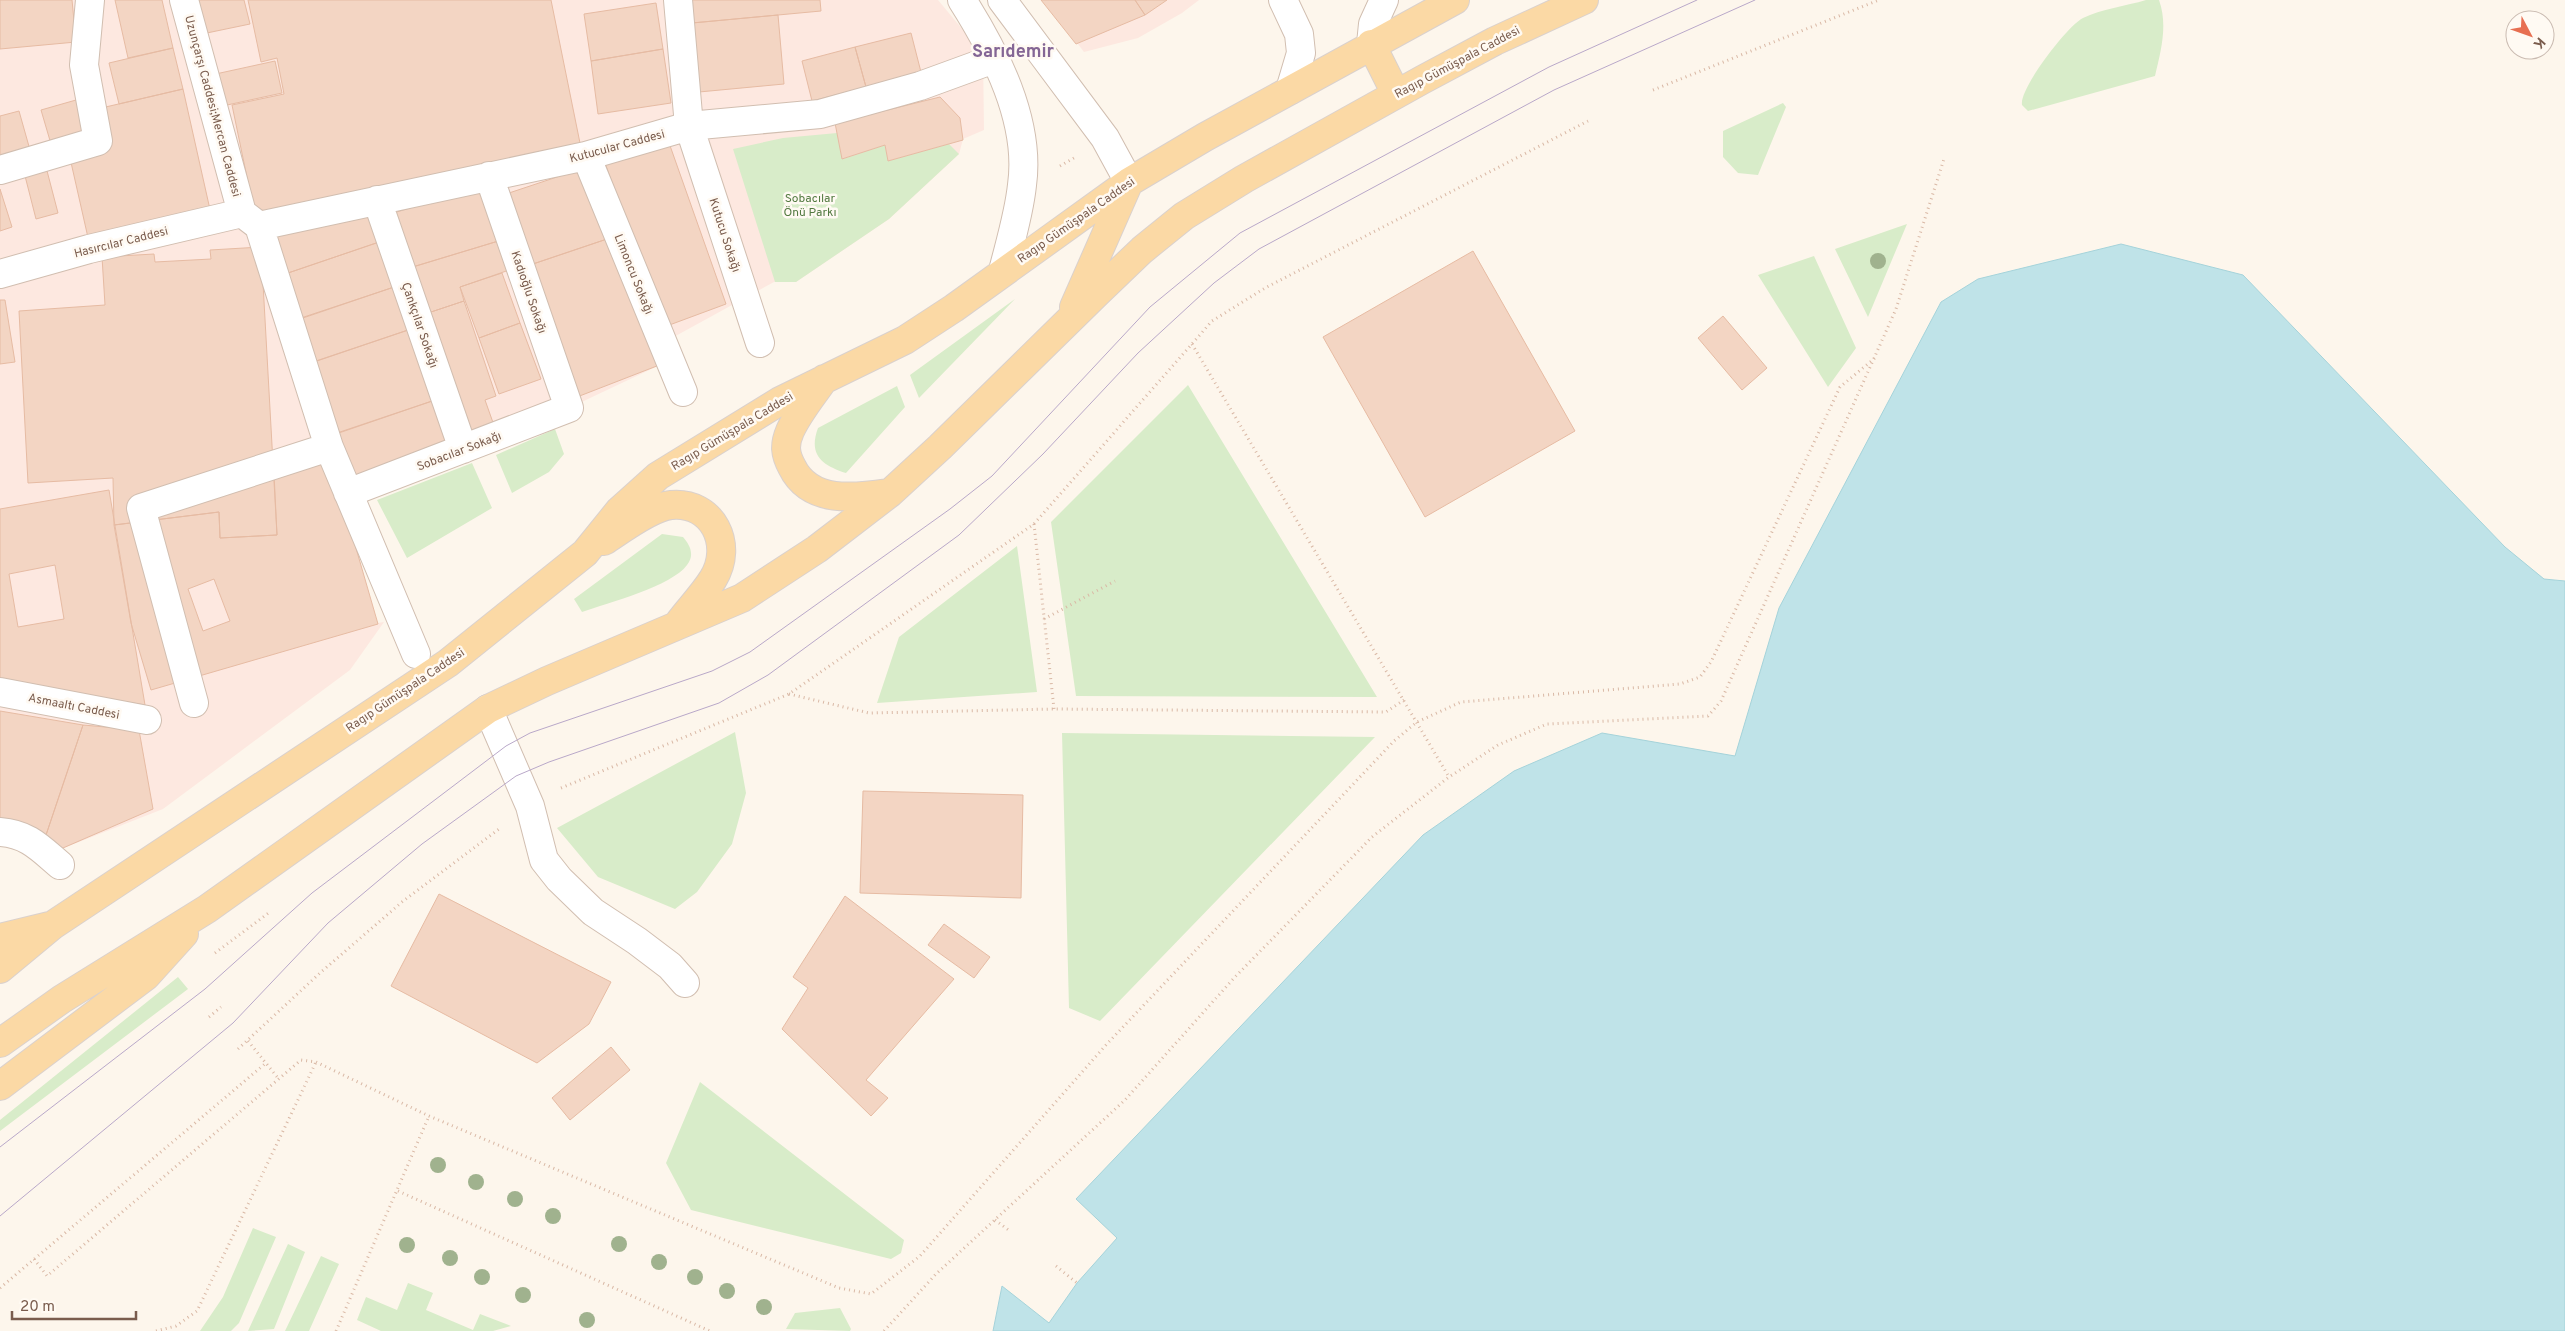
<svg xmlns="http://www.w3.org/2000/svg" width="2565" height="1331" viewBox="0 0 2565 1331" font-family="Overpass,sans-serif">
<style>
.commercial{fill:#fde8e0}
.green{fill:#d8ecc9}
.water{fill:#bfe3e8;stroke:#a5d3da}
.building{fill:#f3d5c3;stroke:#e6bba3;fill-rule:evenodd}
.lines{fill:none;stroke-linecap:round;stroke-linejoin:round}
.minor-casing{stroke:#d1beb0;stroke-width:30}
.major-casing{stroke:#dad1cd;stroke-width:30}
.path{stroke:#d9b8a5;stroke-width:3;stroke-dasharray:1 4;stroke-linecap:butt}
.minor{stroke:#fff;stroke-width:28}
.major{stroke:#fbd9a5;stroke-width:28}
.tram{stroke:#b9a8c9;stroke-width:1}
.tree{fill:#a0b28e}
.labels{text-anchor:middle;stroke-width:5;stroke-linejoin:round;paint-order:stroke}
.street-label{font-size:12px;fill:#7a5c4d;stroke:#fffaf3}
.park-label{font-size:12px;fill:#537a41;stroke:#fffaf3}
.district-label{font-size:18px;font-weight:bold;fill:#846695;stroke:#fffaf3}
</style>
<rect width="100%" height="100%" fill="#fdf6ec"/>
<path class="commercial" d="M0,0H938L983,54L984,130L963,139L959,154L889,219L796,282H774L661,344L662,364L569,408L341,496L377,623L384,622L350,670L163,809L56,851L0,826Z
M1045,0H1199L1182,13L1138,38L1084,52Z"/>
<path class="green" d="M2146,0H2159C2168,25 2161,51 2155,76L2028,111L2022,105C2019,89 2067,26 2083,18C2101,9 2126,6 2146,0Z
M1783,103L1786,107L1758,175L1738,173L1723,157V131Z
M837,133L843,159L885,145L888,161L949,144L959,154L889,219L796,282H775L733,149L783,138Z
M1907,224L1868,317L1835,249Z
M1814,256L1856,348L1828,387L1758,275Z
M1015,299L919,398L910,375Z
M1188,385L1377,697L1076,696L1051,522Z
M897,386L905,407L846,473C822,465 808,455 818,428Z
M555,429L564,454L549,472L512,493L496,455Z
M472,463L492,508L407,558L377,500Z
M662,534L683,537C690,545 695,555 687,565C672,586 608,603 582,612L574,599Z
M1017,546L1037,692L877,703L899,637Z
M735,732L746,793L732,844L697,892L675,909L598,877L557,828Z
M1062,733L1375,737L1100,1021L1069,1008Z
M178,977L188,989L0,1131V1120Z
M700,1082L904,1240L901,1253L891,1259L691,1210L666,1163Z
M253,1228L276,1237L239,1323L231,1331H200L223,1297Z
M288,1244L305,1252L274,1329L248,1331Z
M321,1256L339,1264L309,1331H285Z
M408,1283L433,1293L426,1310L473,1330L480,1314L511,1326L493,1331H381L357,1320L366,1297L397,1310Z
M840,1308L851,1329L850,1331L786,1329L795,1313Z"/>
<path class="water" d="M2121,244L2243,275L2505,547L2544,579L2565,581V1331H993L1002,1286L1049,1323L1077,1283L1117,1238L1076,1199L1423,835L1514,771L1602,733L1735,756L1779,608L1941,302L1978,279Z"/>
<path class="building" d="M0,0H72L76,42L0,49Z
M115,0H162L173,48L128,58Z
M195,0H244L250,24L202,34Z
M248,0H551L581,148L255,216L232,105L284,94L277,58L261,62Z
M690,0H820L821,11L692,23Z
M1041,0H1135L1145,15L1076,44Z
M1135,0H1167L1145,15Z
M656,3L663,49L591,61L584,14Z
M778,15L784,84L699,92L692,23Z
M911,33L923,80L866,87L855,47Z
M855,47L866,87L812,101L802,61Z
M173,48L183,89L119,104L109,63Z
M663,49L671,103L598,114L591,61Z
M275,61L282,93L218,107L211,75Z
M183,89L211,214L89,242L70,158L97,109Z
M940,97L960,118L963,140L888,161L885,145L842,159L835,123Z
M83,98L93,131L51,144L41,110Z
M19,111L30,150L0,159V116Z
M668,140L726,304L664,327L605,163Z
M46,167L58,213L36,219L24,172Z
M587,167L610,238L527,266L503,195Z
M488,184L505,239L403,270L387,215Z
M0,189L12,227L0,231Z
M379,214L388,239L288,273L274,230Z
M610,238L662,364L577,397L527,266Z
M388,239L403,284L298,319L288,273Z
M505,239L515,268L460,287L464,301L425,314L409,268Z
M261,247L277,535L220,538L219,512L114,525L113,478L28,483L19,311L105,305L102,257L154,254L155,262L211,259L210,250Z
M1473,251L1575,431L1425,517L1323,337Z
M502,273L520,323L479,338L460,287Z
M403,284L417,327L311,363L297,320Z
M0,300H5L15,362L0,364Z
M464,301L496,396L485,400L496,431L467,441L425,314Z
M1723,316L1767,368L1742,390L1698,338Z
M520,323L541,379L499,394L479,338Z
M417,327L441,398L331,435L307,364Z
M441,398L457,449L346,486L330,436Z
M331,462L378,624L151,690L131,623L114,525L219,512L220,538L277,535L274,473ZM214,579L230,621L203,631L188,589Z
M109,490L145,705L0,681V509ZM55,565L64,619L18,627L9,574Z
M0,711L83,725L44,841L0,826Z
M83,725L139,730L153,809L56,851L44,841Z
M863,791L1023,795L1021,898L860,893Z
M439,894L611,982L589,1024L537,1063L391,986Z
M845,896L954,979L866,1080L888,1098L871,1116L782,1029L808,988L793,977Z
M944,924L990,957L974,978L928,945Z
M611,1047L630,1070L570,1120L552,1098Z"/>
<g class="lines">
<defs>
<path id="minor" d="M184,0L242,213
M678,0L689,126L760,343
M962,0C995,52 1031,121 1022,185C1019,214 1010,243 1003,271
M1002,0L1105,138L1129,182
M1283,0L1299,34L1301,53L1290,90
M1371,44L1373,24L1384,0
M586,156L683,392
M0,170L98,141L84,65L90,0
M377,200L463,449
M242,213L259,226L586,156L689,126L820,114L920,86L994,59
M259,226L329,447L416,654
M0,274L89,249L242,213
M348,493L569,408L489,176
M0,692L147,720
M194,703L141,508L329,447
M488,709L530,806L544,860L559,879L593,912L637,941L670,966L685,983
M0,832C28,834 40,848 60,865"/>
<path id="major" d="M1371,44L1396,94
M1074,307L1129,182
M824,379C813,395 798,413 790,431C784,445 785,454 792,467C810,504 855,498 888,493
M604,541C621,530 651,507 671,505C713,501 734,545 713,579C703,595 689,609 678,624
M0,938L49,926
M0,969L53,925L448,663L585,553L619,511L658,476L780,401L905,340L954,308L1129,182L1205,137L1455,0
M0,1043L62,999L207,909L488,709L547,681L742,598L817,549L890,493L940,447L1097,293L1142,250L1184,216L1244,179L1422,80L1495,41L1584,0
M0,1086L146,976L184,934"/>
</defs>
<use href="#minor" class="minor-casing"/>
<use href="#major" class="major-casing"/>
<path class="path" d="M1653,90L1879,0
M1060,166L1074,158
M1192,344L1449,777
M1034,524L1054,709
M1044,619L1115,581
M789,694L869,713L1054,709L1386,712L1404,700
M561,788L789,694L1034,524L1212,321L1265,288L1588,121
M215,953L270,912
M209,1017L221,1007
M248,1041L278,1078
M238,1049L320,973L402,902L499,829
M398,1191L710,1331
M995,1220L1010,1231
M34,1259L47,1276L301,1060L316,1062L429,1116L839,1288L871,1294L920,1256L1105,1046L1394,741L1417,722L1461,702L1680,684L1700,677L1711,662L1840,387L1875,358
M1056,1266L1077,1283
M0,1288L266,1063
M156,1331L176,1326L197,1311L316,1062
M336,1331L429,1116
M884,1331L936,1274L1125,1100L1234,978L1372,837L1449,777L1498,745L1547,724L1708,716L1721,701L1896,309L1944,159"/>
<use href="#minor" class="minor"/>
<use href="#major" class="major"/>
<path class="tram" d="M0,1147L205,989L312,893L506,746L530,733L712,671L750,652L950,509L992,476L1150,307L1240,233L1549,67L1697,0
M0,1216L233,1023L328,923L422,844L516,776L549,762L719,703L768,675L959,535L1043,454L1138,353L1214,283L1259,249L1554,90L1755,0"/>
</g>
<g class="tree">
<circle cx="1878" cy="261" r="8"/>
<circle cx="438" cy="1165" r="8"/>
<circle cx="476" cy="1182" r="8"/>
<circle cx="515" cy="1199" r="8"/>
<circle cx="553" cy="1216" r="8"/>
<circle cx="619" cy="1244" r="8"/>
<circle cx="407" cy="1245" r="8"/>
<circle cx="450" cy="1258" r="8"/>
<circle cx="659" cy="1262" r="8"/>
<circle cx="482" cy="1277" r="8"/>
<circle cx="695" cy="1277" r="8"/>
<circle cx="727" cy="1291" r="8"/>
<circle cx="523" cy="1295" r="8"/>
<circle cx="764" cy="1307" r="8"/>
<circle cx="587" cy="1320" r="8"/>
</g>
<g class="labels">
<g class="street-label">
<text transform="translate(1457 62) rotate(-28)" y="4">Ragıp Gümüşpala Caddesi</text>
<text transform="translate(213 106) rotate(75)" y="4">Uzunçarşı Caddesi;Mercan Caddesi</text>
<text transform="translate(617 146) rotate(-15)" y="4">Kutucular Caddesi</text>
<text transform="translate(1076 220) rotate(-35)" y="4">Ragıp Gümüşpala Caddesi</text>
<text transform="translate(725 235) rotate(72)" y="4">Kutucu Sokağı</text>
<text transform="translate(121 242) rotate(-14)" y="4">Hasırcılar Caddesi</text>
<text transform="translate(634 274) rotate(68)" y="4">Limoncu Sokağı</text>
<text transform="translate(529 292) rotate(71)" y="4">Kadıoğlu Sokağı</text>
<text transform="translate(420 325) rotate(71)" y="4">Çankçılar Sokağı</text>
<text transform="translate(732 431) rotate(-31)" y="4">Ragıp Gümüşpala Caddesi</text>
<text transform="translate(459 451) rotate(-21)" y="4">Sobacılar Sokağı</text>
<text transform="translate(405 690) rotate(-34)" y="4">Ragıp Gümüşpala Caddesi</text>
<text transform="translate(74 706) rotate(11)" y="4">Asmaaltı Caddesi</text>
</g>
<g class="park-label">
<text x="810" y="202">Sobacılar<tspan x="810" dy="14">Önü Parkı</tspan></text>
</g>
<g class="district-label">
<text x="1013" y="57">Sarıdemir</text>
</g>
</g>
<g transform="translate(2530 35) rotate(131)"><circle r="24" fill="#fffaf3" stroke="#cabbb1"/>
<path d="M0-4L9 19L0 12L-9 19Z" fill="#e76f51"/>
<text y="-8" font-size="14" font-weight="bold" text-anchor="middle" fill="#7a5c4d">K</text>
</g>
<path d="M12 1311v8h124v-8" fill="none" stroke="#7a5c4d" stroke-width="2.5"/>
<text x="20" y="1311" font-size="15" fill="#7a5c4d" stroke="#fffaf3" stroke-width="4" paint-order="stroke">20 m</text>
</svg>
